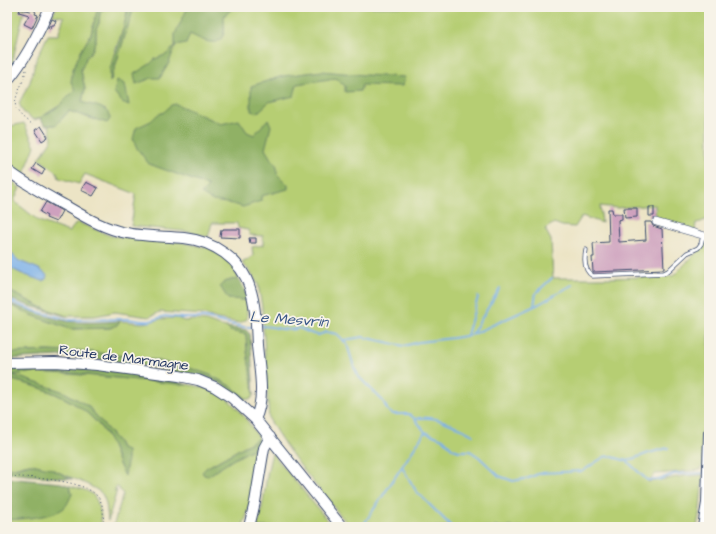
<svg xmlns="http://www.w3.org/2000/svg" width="716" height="534" viewBox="0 0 716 534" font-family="'Architects Daughter',sans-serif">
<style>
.green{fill:#b6ce73;stroke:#687e68}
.forest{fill:#90b165;stroke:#567062}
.water{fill:#7bb0e8;stroke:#4b70a3}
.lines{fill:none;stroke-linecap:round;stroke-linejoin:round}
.stream{stroke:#7bb0e8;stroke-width:2}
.building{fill:#cea1be}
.lane-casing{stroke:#3a4a6d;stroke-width:5}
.street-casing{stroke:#3a4a6d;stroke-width:8}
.secondary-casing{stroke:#3a4a6d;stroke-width:12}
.path{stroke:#3a4a6d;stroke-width:1;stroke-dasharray:1 3;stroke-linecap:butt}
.lane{stroke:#fff;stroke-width:3.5}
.street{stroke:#fff;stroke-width:7}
.secondary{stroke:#fff;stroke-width:10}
.labels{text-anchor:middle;stroke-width:3.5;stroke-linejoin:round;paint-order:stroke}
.street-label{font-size:14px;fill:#1b2f5e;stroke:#f7f3e8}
.water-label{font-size:15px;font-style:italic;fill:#385687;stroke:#f7f3e8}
</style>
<rect width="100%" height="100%" fill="#f7f3e8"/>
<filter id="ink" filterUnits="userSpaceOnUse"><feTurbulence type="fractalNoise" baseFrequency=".025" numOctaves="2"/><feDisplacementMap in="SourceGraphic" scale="8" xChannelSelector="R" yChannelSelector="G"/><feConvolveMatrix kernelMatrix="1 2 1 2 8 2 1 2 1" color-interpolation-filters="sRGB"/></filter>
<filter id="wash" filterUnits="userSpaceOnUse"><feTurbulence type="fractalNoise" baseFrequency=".012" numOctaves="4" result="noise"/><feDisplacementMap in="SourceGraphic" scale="16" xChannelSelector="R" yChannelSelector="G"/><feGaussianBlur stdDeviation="0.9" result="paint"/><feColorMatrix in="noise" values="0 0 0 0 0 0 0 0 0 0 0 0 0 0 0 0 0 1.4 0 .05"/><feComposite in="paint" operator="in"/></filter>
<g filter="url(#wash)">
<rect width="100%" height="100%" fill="#ece4c5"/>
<path class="green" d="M7,7H25L12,63L7,72Z
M57,7L98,8L91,34L80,53L75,90L59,106L40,118L34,120L23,112L19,103L30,82L36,60L48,35H58L64,17L52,15Z
M107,7H127C127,32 107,57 111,80L134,7H709V218L701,222L696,223L695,231L656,218L655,205L617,208L600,206L602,223L582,216L575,227L562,226L554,223L545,229L551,240L553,278H612L673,276L709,240V412L703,441V464L700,470L655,474L648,482L684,476L703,475L700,509L697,527H350C322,492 291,458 269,419L262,307L258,284L248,269L242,263L253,256L252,247L263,245V236L250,235L248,230L238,228L237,223H212L208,237L191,232L131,226L136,194L85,174L79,184L59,178L57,172L39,159L52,139L49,125H56L69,111L95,120L106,110L82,102L85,89L81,70L86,58L93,49L96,38V29L99,23L100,12Z
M24,123L35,146L24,174L16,171L7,163V127Z
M7,177L20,188L14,201L39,221L69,232L77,222L111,236L180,242L209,248L225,258L233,267L239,279L230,280L223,283L239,300H247V319L240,323L218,319L206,315L160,312L149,317L115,312L95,316H66L41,307L7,290V266L22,274L39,269L19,261L7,249Z
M7,303L29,314L70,329L110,328L117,325L120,321L142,323L150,322L160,319L177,318L184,321L195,320L206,321L217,325L226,327L230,331L246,334L247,351L254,395L251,399H247L232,387L210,375L156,360L48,351L7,353Z
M35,372C73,374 111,377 149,381C173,384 205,382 226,398C240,409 249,423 259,438L206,468L234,459L259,446C255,473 254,503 242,527H113L123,494L117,486L114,492L117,490L108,521C107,512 107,502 102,494C97,486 42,465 31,464C23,464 15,469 7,468V379C44,387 85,401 106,435C113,446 117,460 122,471L121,448L118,442L88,406L64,392L12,375Z
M272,453L333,527H257C265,503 265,477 272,453Z
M70,486C78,488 89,490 94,496C100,504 102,518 101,527H7V520L27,518L47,515L72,494Z"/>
<path class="forest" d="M98,7H107L100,12L99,23L96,29V38L93,49L86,58L81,70L85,89L82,102C93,106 109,106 110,119L107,123L69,111L56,125H45L40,118L59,106L75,90L71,82L73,69L80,53L91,34Z
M127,7H134L110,82V69L120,41L127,14Z
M188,7H234L224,16C224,21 225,28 224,33C219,50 200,39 190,34L186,44L175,46L169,63L160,78H152L136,84L134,74L150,64L155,59L167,54L175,46V34Z
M322,71L365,75L405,77L402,86L362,85L360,91L345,92V86L336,78L297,84L294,96L269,102L257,113L251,111V86L283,76Z
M117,80L125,84L129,105L122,102L114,92Z
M176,104L221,124L239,120L247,132L254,135L268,119L271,126L265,149L271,159L277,166V174L288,185V189L261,196V201L243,207L233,204L213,201L201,194L209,186L149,164L136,147L133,139L136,128L151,121L157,115L164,112L171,105Z
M239,279L245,291L247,300L228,299L220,286C225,280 232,280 239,279Z
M7,290L41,307L66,316L30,306L7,298Z
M7,303C25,308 42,316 61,320C80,324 101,322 120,321L117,325L110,328L70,329L29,314Z
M226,327L246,330L250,334L254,395L247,351L246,334L230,331Z
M76,350L156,360L172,365L193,369L210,375L232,387L247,399H244L223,385L206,377L128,363L79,357L59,356L7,359V353L48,351L73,352Z
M39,367L96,369L168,378L187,385L78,374L35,372L13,375L64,392L88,406L118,442L121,448L127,451V463L125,476C117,463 114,447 106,434C84,401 45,387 7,379V370Z
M259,438V446L234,459L208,476L204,475L202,472L206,468Z
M30,464L50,468L72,479L7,473V468L12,469Z
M7,478L61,483L70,486L72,494C70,498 68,504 64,508C53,517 21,519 7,520Z"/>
<path class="water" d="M7,249L19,261L39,269L47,275L46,279L43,281C30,277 19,273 7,266Z"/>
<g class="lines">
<path class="stream" d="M7,300L35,311L70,320L127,319L142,321H150L165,316L182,318H205L243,327H252
M534,306L536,293L552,278
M259,326C273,325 285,333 299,328L313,334L318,335L327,332L337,334L347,344L354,367L359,377L383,401L388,411L393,414H409L415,419L425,432L443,439L453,449L459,451H470L479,457L499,476L513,481L529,478L540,473L583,471L593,464L604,457L609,456L627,461L647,480H658L674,474L704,473
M472,334L500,288
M467,335L478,297
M344,340L363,337L404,346L419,342L453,338L471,335L539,304L572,285
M415,419C435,414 456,426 473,435
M627,461L649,453L668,448
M402,467L416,491L452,527
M362,527L425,432"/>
</g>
<g id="blocks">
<path class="building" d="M20,9L31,11L32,9L36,12L35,14L38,15L32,28L24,24L29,15L19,12Z
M52,19L56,21L54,25H52L50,29L48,28Z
M41,126L48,137L42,141L35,130Z
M36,163L45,169L42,175L32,169Z
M86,182L98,188L93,196L81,190Z
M46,202L62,211L56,222L46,218L47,216L40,212Z
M649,207H654V216H649Z
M624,208H637V217L625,218Z
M608,209H612L613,214H622V219L618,220L619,242L646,240L645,222H651L653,226L662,229L664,269L593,272L592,257H594L593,243L609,242Z
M223,229H240V238L220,237L221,230H223Z
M249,238H256V243H250Z"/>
</g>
</g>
<g filter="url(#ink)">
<use href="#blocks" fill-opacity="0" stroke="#3a4a6d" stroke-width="1"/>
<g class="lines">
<defs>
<path id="lane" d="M586,250C584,260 584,271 593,276L664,273L668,271L687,253L698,248L701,244L703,236"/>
<path id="street" d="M656,222L709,237"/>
<path id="secondary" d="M7,81C26,59 39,33 50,7
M7,170C25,184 46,195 66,206C83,216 100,226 118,231C138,237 163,236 184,238C213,241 241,259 250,288C256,306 256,326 257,345C259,369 266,397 255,419
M7,363L55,362L97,365L179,376L198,380L215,387L232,398L255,419L342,527
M249,527L255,502L264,448L270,437
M703,527L707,503L709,433"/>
</defs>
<use href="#lane" class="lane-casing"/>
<use href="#street" class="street-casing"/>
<use href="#secondary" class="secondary-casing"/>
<path class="path" d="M26,70C20,98 2,104 33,125
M7,476C29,478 88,478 100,500C104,507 103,518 104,527"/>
<use href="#lane" class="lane"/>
<use href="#street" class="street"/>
<use href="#secondary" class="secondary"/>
</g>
</g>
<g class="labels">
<g class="street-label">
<text transform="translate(124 357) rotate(7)" y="5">Route de Marmagne</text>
</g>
<g class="water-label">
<text transform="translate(289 319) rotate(4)" y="5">Le Mesvrin</text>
</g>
</g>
<rect width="716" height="534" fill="none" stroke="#f7f3e8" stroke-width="24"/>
</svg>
